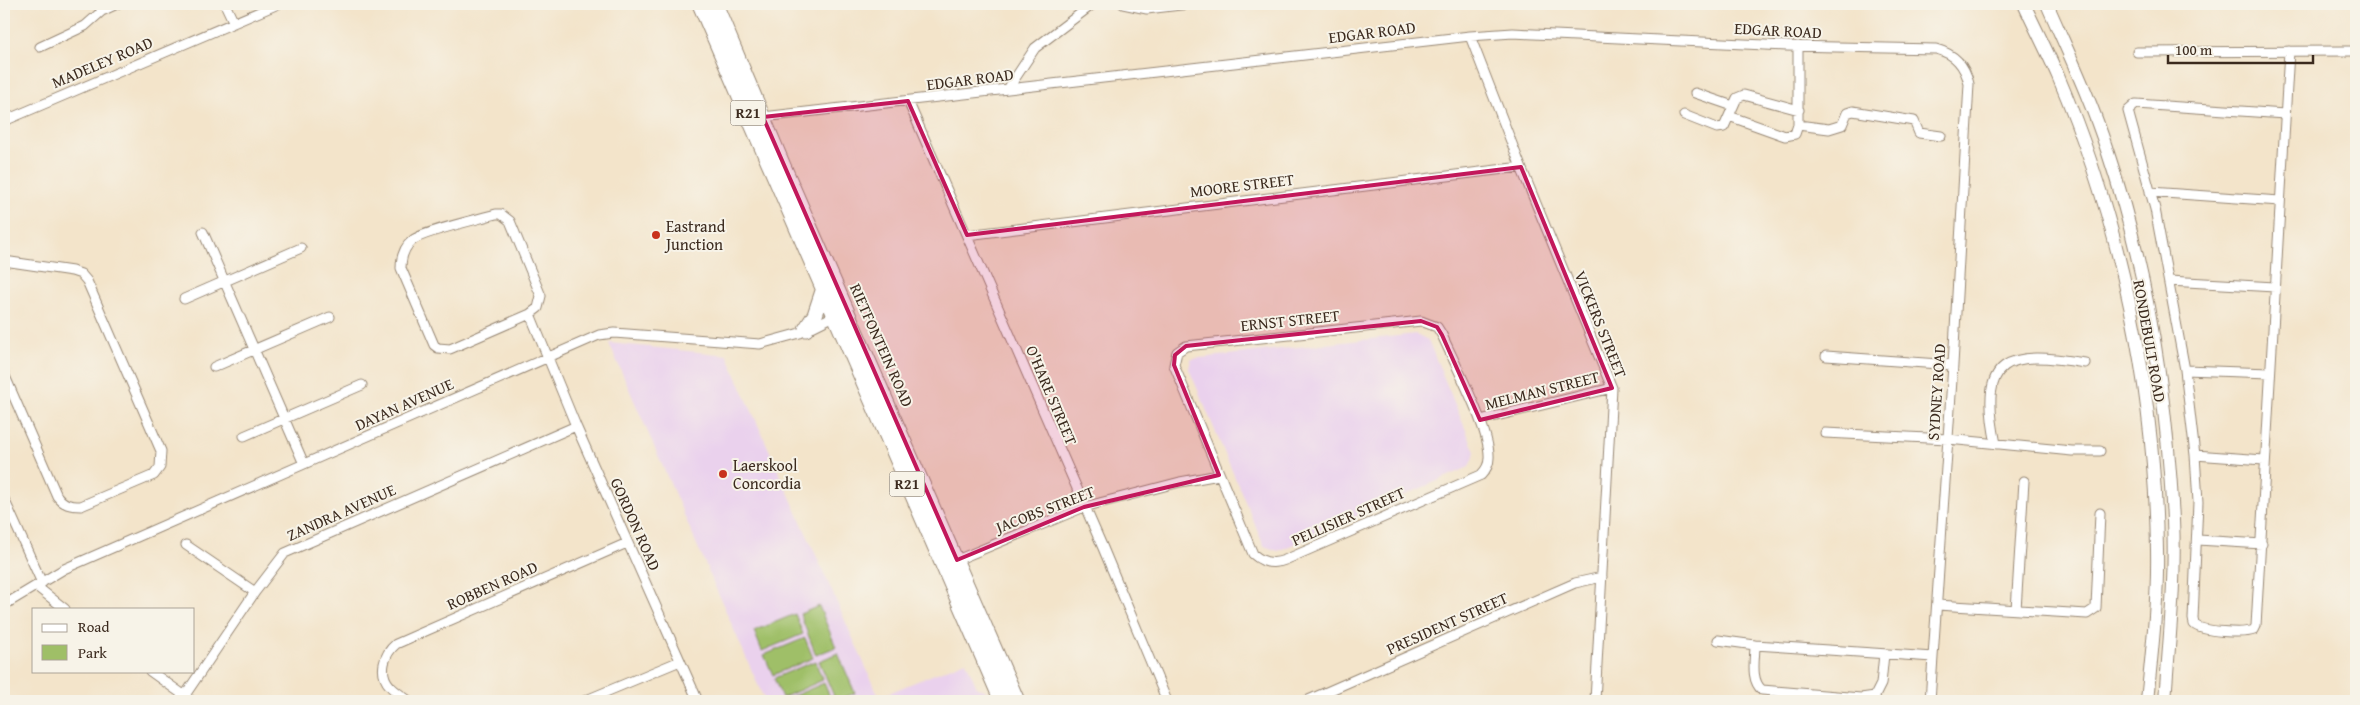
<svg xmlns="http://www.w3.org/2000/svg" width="2360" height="705" viewBox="0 0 2360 705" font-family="'Gentium Book Plus',serif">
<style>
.built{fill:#ead1ed}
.green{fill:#9fbf67;stroke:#6d7442}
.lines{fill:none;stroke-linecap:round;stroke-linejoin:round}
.street-casing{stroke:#978774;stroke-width:11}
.secondary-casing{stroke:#978774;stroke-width:14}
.primary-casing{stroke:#978774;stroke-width:17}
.street{stroke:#fff;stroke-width:9}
.secondary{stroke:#fff;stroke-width:12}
.primary{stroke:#fff;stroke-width:15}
.marked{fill:#c2185b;fill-opacity:0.2;stroke:#c2185b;stroke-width:4;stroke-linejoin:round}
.poi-dot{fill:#c8321e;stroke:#f7f3e8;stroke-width:2}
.labels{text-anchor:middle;stroke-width:4;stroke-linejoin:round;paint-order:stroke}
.shield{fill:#f7f3e8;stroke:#73665b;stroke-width:1}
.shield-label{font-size:15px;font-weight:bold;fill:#3b2a1e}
.street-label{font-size:16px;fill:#3b2a1e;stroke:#f7f3e8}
.poi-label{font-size:16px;fill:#3b2a1e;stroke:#f7f3e8;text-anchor:start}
</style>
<rect width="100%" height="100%" fill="#f7f3e8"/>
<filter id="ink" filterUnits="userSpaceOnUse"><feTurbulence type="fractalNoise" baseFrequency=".02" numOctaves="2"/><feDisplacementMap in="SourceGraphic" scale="10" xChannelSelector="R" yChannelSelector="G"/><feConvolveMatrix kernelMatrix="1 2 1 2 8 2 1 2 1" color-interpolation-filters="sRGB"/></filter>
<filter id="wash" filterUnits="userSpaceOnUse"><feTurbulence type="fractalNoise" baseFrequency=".0096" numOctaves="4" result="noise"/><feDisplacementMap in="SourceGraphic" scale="20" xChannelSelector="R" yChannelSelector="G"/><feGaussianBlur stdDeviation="1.12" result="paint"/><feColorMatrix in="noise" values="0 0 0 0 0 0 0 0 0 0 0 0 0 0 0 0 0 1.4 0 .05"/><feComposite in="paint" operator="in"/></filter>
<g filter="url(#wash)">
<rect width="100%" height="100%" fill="#f3e4ca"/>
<path class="built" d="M1416,334L1428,340L1475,452L1469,467L1278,551L1264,546L1189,369L1191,359Z
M609,343L727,355L879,697L966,661L977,688L985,690L990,701H765Z"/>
<path class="green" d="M819,606L836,647L816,655L800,614Z
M795,614L803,634L762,651L754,631Z
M805,638L813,658L773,675L764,655Z
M838,653L855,693L836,701L819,661Z
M815,661L823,680L782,698L774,678Z
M824,683L832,701H784V700Z"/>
</g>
<g filter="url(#ink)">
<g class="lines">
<defs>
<path id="street" d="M98,4L102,11L117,4
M225,4L234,23
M1123,4L1147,9L1189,4
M1470,36L1521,167L1612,388L1595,701
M40,47L85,26L102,11
M2137,52L2356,51
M1008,89L1035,48L1093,4
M1695,93L1733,106
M908,101L1103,548L1167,701
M2285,114L2136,104L2128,111L2155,209L2185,370L2195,455L2198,502L2193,619L2194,624C2201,632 2244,634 2254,630L2256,626L2289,51
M1684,115L1717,128L1724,127L1737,98L1744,95L1799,110
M1729,116L1785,136L1795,134L1798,125V46
M763,117L1470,36L1513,33L1787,46L1936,49C1955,54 1965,65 1969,84L1953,365L1930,701
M4,121L278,4
M1798,125L1829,129L1842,125L1847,113L1853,111L1914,121L1919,133L1941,136
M2150,192L2280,201
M496,214H501L510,221L541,296L538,308L530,314L450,349L438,348L434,345L401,268C401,257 404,247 413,240C425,231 479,219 496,214Z
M203,232L304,464
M967,235L1521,167
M4,261L72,271L81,274L87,281L161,451L160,467L154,475L81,506C70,506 64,505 57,496L4,374
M2169,281L2275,287
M184,299L301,248
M530,314L576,426L698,701
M1421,321L1437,327L1442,335C1454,362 1491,432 1489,458C1489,465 1486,470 1481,475L1285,560C1273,565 1263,563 1253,554L1174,365L1177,352L1186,346Z
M1826,356L1953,365
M214,367L330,317
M2185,370L2270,373
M1480,420L1612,388
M1825,433L1948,439L2072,451H2100
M244,436L362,385
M1996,444C1978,357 2007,350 2085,363
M2195,455L2264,460
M4,499L42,583
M2198,540L2262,544
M186,545L255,592
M952,562L1084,507L1180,482L1219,475
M36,586L65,609
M4,605L64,569L599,335L614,333L760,344L800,333L838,314
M1937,605L2087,614L2096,608L2100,513
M2016,610L2024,481
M1718,640L1755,645L1933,657
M1755,645C1755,659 1750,680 1762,690L1861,698L1875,696L1881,684L1884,654
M150,671L192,701
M181,701L255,592L285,553L576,426
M409,701C403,696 395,692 390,686C378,673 384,654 396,644L627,543
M584,701L680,661
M1306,701L1575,583L1602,577"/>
<path id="secondary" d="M2024,4C2035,28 2047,51 2058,76C2121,224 2155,389 2157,550C2158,601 2152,651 2147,701
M2047,4C2068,52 2091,100 2107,150C2147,269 2167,395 2173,520C2176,580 2169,641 2165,701"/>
<path id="primary" d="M700,4L1002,701
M715,4L783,166L1017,701
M806,329L815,315L823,291"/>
</defs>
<use href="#street" class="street-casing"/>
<use href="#secondary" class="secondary-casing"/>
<use href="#primary" class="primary-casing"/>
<use href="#street" class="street"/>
<use href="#secondary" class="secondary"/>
<use href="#primary" class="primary"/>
</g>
</g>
<path class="marked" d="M908,101L967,235L1521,167L1612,388L1480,420L1442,335L1437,327L1421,321L1186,346L1175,355L1174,365L1219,475L1084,507L957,560L763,117Z"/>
<g class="poi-dot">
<circle cx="656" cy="235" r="5"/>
<circle cx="723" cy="474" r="5"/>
</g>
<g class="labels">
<g class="shield">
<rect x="730.5" y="100.5" width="35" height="25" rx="4"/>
<rect x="889.5" y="471.5" width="35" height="25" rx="4"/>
</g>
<g class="shield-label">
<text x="748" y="118">R21</text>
<text x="907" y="489">R21</text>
</g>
<g class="street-label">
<text transform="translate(1778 30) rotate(3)" y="6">EDGAR ROAD</text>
<text transform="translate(1372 32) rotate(-7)" y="6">EDGAR ROAD</text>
<text transform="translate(102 62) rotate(-23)" y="6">MADELEY ROAD</text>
<text transform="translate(970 79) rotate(-7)" y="6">EDGAR ROAD</text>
<text transform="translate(1242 185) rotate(-7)" y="6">MOORE STREET</text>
<text transform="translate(1290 320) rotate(-6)" y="6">ERNST STREET</text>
<text transform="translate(1601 324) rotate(68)" y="6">VICKERS STREET</text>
<text transform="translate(2150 341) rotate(80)" y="6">RONDEBULT ROAD</text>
<text transform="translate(882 345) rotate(66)" y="6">RIETFONTEIN ROAD</text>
<text transform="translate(1542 390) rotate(-14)" y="6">MELMAN STREET</text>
<text transform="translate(1936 392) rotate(-86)" y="6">SYDNEY ROAD</text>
<text transform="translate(1052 395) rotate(67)" y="6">O'HARE STREET</text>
<text transform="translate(404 404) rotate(-24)" y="6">DAYAN AVENUE</text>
<text transform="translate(1045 509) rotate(-21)" y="6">JACOBS STREET</text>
<text transform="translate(341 512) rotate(-24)" y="6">ZANDRA AVENUE</text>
<text transform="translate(1348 516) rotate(-24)" y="6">PELLISIER STREET</text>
<text transform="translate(636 524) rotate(66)" y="6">GORDON ROAD</text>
<text transform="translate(492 585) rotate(-24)" y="6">ROBBEN ROAD</text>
<text transform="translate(1447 623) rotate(-24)" y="6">PRESIDENT STREET</text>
</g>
<g class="poi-label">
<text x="666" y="232">Eastrand<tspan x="666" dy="18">Junction</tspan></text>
<text x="733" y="471">Laerskool<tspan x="733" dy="18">Concordia</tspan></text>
</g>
</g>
<rect width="2360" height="705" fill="none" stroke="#f7f3e8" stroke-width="20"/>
<rect x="32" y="608" width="162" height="65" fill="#f7f3e8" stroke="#aca397"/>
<rect x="42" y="624" width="25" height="8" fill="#ffffff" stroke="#aca397"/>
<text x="78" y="632" font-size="15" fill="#3b2a1e">Road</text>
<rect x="42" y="645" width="25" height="15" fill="#9fbf67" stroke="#aca397"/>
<text x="78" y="658" font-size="15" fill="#3b2a1e">Park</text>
<path d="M2168 55v8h145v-8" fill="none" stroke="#3b2a1e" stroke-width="2.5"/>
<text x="2175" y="55" font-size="15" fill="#3b2a1e" stroke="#f7f3e8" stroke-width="4" paint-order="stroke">100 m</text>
</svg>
